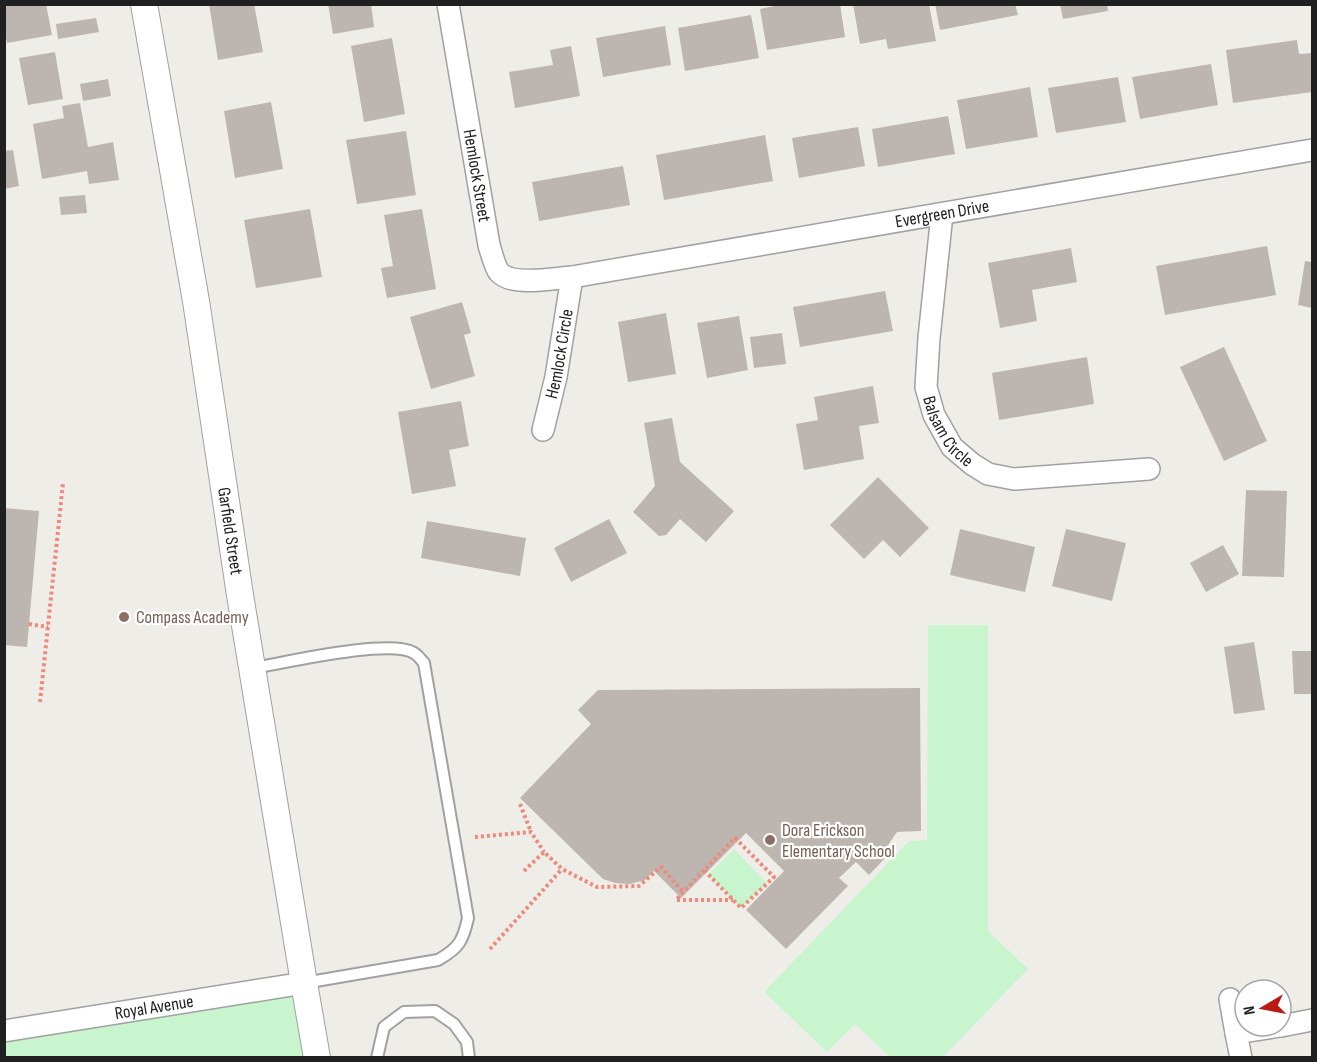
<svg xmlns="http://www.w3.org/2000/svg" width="1317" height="1062" viewBox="0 0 1317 1062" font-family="'Sofia Sans Condensed',sans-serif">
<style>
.park{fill:#c9f5ce}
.building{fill:#bdb6b0}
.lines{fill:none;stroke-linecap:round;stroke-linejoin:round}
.service-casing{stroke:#a1a1a1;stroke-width:14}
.minor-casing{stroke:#a1a1a1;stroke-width:24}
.tertiary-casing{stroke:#a1a1a1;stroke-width:28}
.path{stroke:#ed8a7b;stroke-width:4;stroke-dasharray:3 3;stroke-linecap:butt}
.service{stroke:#fff;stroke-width:10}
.minor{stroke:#fff;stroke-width:21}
.tertiary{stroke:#fff;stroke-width:26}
.education-dot{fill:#8d6e63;stroke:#fff;stroke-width:2}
.labels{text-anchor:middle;stroke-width:4.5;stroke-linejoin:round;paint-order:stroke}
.street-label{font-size:18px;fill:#202020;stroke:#fff}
.education-label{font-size:18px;fill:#785e54;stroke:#fff;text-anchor:start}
</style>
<rect width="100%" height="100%" fill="#efede7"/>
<path class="park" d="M928,625H988V931L1028,969L943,1057H890L855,1024L827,1052L764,992L909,841L927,840Z
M734,849L767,883L741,908L708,875Z
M304,983L317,1058H5V1031Z"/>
<path class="building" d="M4,4H46L52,35L7,43L4,29Z
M209,4H254L263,52L218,60Z
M328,4H371L374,27L333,34Z
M785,4H840L845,37L767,50L760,9Z
M853,4H929L936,41L888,49L886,39L860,44Z
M935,4H1015L1018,15L940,30Z
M1060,4H1107L1108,11L1063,19Z
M751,15L759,58L685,71L678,28Z
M96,18L99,32L58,39L56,24Z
M665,26L671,65L603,77L596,38Z
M392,38L405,114L364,122L351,46Z
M1297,40L1299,54L1312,53V92L1233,103L1226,50Z
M571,46L580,96L515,108L509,72L553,65L550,50Z
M55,52L63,99L28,105L19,58Z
M1211,64L1218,105L1140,119L1132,77Z
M1118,77L1126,122L1056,133L1048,88Z
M108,79L111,96L83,101L80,84Z
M1030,87L1038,137L966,149L957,100Z
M271,102L283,169L235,178L224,111Z
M80,103L88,147L113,142L119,180L89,184L87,171L42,179L33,124L64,118L62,106Z
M948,116L955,154L878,167L872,129Z
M858,127L865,166L799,178L792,138Z
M406,131L416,195L357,204L346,140Z
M765,135L773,181L664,200L656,155Z
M13,150L19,186L4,189V151Z
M623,166L630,205L539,221L532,182Z
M85,195L87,213L61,215L59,197Z
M310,209L322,277L256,288L244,220Z
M422,209L436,289L387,298L381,268L393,266L384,215Z
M1267,246L1276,295L1165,315L1156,266Z
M1071,248L1077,282L1032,290L1037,321L1000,328L988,263Z
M1305,261L1312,262V308L1298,305Z
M885,291L893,331L800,347L793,307Z
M462,302L471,333L464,335L475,376L431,389L410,317Z
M666,313L676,374L628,382L618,322Z
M739,316L748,370L707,378L697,323Z
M782,333L786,364L754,368L750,337Z
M1224,347L1267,441L1224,461L1180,367Z
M1087,357L1094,404L999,420L992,373Z
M873,386L879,423L859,426L864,459L804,470L796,424L818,420L814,397Z
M461,401L469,446L449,450L456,486L412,494L398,412Z
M672,418L680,462L734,511L706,542L680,519L666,535L659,536L633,512L655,486L644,423Z
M878,477L929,528L900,557L883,540L864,559L830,525Z
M1246,490L1287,491L1284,577L1242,576Z
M4,508L39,511L27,647L4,645Z
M609,519L627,553L571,582L554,548Z
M427,521L526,538L520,576L421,558Z
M960,529L1035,547L1025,592L950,575Z
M1066,529L1126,543L1112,601L1052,586Z
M1223,545L1239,574L1206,592L1190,563Z
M1254,642L1265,710L1234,714L1224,647Z
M1292,651H1312V694H1294Z
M920,688L921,831L897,832L886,848L889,854L869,875L856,862L839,878L848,886L786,949L746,910L784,871L746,833L681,898L654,871L645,880L630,884L615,883L603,879L520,798L591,724L578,710L598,690Z"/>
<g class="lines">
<defs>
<path id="service" d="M253,668C284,663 390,638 414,653C418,655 421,660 424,663L468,918C463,941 459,948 438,960L304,983
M377,1058L384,1027L404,1012L435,1011L454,1024L467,1042L469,1058"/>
<g id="minor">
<path id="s1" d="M448,4L489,245C491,252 495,267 499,272C512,287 554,278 572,277L1312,150"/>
<path id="s2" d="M942,214L929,338L926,387L934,415L952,447L972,464L988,474L1014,479L1149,469"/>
<path id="s3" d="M543,430L556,377L572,277"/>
<path d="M1230,999L1236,1033"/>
<path d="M1281,1026L1312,1020"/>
<path id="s4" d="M4,1031L304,983"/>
<path d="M1241,1058L1236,1033L1280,1026"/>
</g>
<g id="tertiary">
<path id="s5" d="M144,4L196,301L240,595L304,983L317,1058"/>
</g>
</defs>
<use href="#service" class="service-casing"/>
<use href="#minor" class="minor-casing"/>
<use href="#tertiary" class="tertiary-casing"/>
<path class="path" d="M29,624L48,627
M40,702L63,483
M520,804L531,832
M475,837L531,832L544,852
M735,838L774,877L741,908L704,870Z
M704,870L676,900H733
M524,871L544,852L562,869L597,887L639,886L661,867L683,892
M490,949L562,869"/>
<use href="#service" class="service"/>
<use href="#minor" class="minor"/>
<use href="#tertiary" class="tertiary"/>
</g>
<g class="education-dot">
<circle cx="124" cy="617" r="6"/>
<circle cx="770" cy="840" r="6"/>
</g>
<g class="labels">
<g class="street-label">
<text dy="6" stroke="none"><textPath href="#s1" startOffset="174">Hemlock Street</textPath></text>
<text dy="6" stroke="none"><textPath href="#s1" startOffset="724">Evergreen Drive</textPath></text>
<text dy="6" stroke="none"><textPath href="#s3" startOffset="78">Hemlock Circle</textPath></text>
<text dy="6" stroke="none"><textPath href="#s2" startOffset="224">Balsam Circle</textPath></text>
<text dy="6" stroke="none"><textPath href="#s5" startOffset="534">Garfield Street</textPath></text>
<text dy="6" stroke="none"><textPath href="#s4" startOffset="152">Royal Avenue</textPath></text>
</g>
<g class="education-label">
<text x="136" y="623">Compass Academy</text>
<text x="782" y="836">Dora Erickson<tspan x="782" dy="21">Elementary School</tspan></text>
</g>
</g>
<rect width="1317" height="1062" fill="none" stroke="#202020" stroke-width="12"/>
<g transform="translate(1263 1008) rotate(260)"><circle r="28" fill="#ffffff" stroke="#a6a6a6" stroke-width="1.5"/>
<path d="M0-4.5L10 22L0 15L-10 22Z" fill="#bc1814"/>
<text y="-9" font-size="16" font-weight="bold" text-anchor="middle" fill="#202020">N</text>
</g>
</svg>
